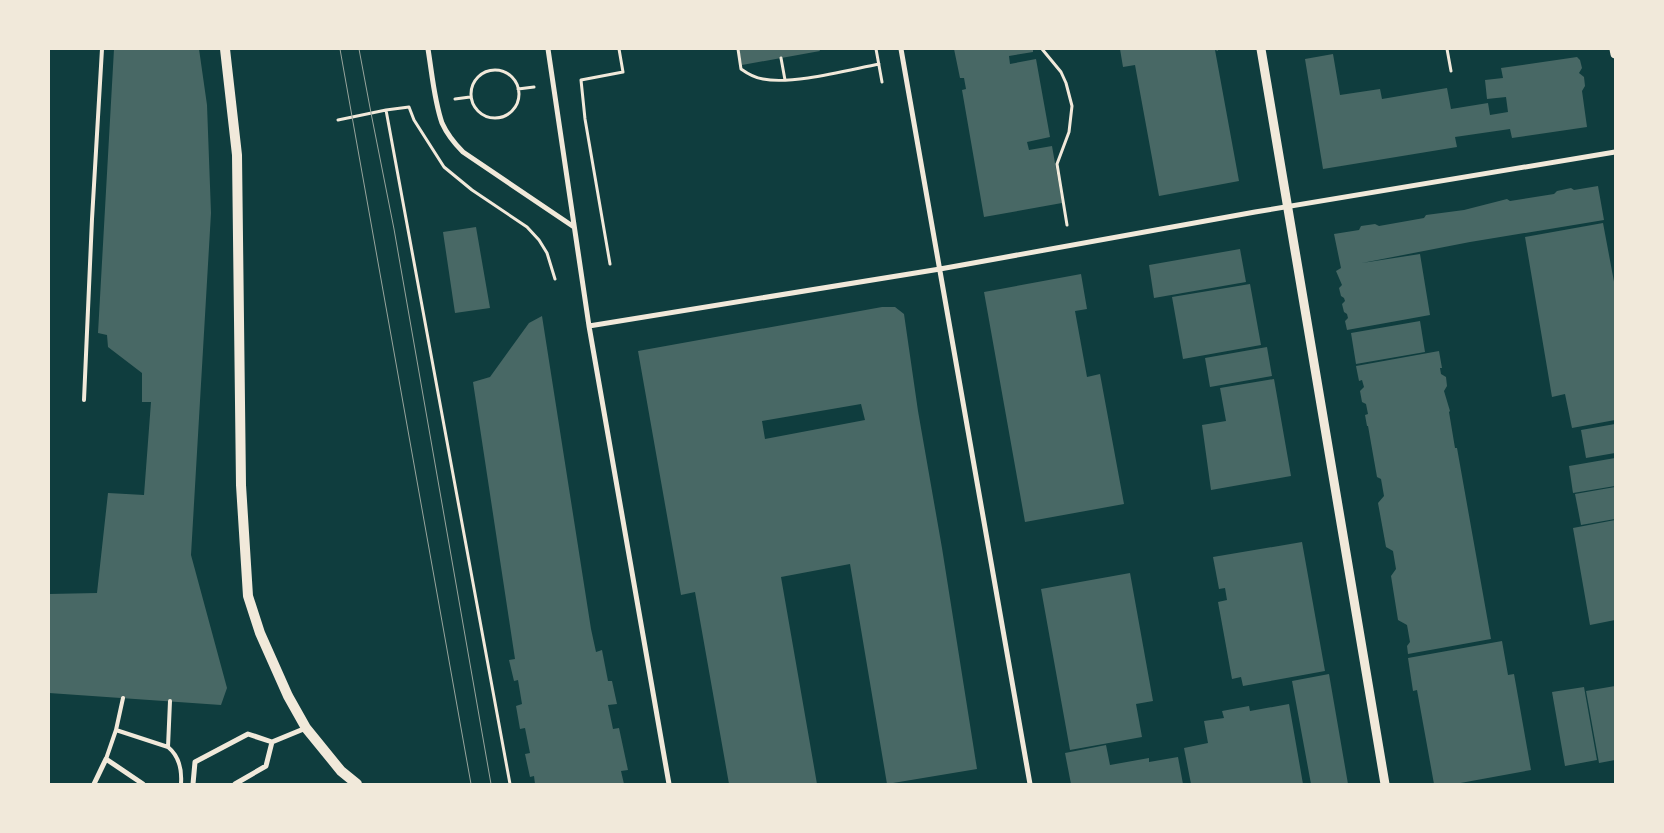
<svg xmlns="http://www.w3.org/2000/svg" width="1664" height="833" viewBox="0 0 1664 833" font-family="Helvetica,sans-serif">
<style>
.building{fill:#486865;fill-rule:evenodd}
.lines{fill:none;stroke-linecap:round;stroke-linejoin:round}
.path{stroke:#f1e9da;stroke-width:3}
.service{stroke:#f1e9da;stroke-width:4}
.minor{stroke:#f1e9da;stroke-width:5}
.tertiary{stroke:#f1e9da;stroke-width:9}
.secondary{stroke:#f1e9da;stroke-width:10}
.tram{stroke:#97a49c;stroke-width:1}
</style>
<rect width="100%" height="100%" fill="#0f3d3e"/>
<path class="building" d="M114,49H199L207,105L211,213L191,555L227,688L221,705L49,693V594L97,593L108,493L144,495L151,402H142V373L108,347L107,335L98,333Z
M739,49H819L820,51L742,65Z
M954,49H1033V52L1009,56L1010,64L1036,59L1050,137L1027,142L1029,150L1052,146L1062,203L984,217L962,90L966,89L964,78H960Z
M1120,49H1218V51L1215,50L1239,181L1159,196L1135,65L1123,67Z
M1333,54L1340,95L1380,89L1382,99L1447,88L1451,109L1488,103L1490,115L1508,112L1506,97L1487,99L1485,80L1503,78L1501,68L1577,57L1580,60L1582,68L1579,73L1584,77L1585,86L1582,91L1587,127L1512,138L1510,129L1455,137L1457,147L1323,169L1305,59Z
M1598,186L1604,220L1470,242L1362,263L1420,254L1430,315L1347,330L1345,321L1348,318L1347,314L1344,312L1342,304L1345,301L1344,298L1341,296L1339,288L1342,285L1336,271L1341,268L1334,234L1359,230L1361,226L1375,224L1379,226L1424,218L1426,215L1464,210L1507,199L1510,201L1554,194L1557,191L1571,188L1574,190Z
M1603,223L1615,287V420L1572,428L1565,394L1552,397L1525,237Z
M476,227L490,308L455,313L443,232Z
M1240,249L1246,282L1154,298L1149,265Z
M1081,274L1087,309L1075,311L1087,377L1100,374L1124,504L1025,522L984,292Z
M1250,284L1261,345L1183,359L1172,297Z
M882,307H895L904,314L918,411L942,548L977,769L887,784L850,564L781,577L817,784H729L695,592L681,595L638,351ZM861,404L865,420L765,439L762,421Z
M542,316L591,629L596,652L602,650L608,681H612L617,704L608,705L613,729L619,728L628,770L621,771L624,784H535L534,776L530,777L525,754L530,753L525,728L520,729L516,706L522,704L518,680L514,681L509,660L515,659L473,382L490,377L529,323Z
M1420,321L1425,352L1356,364L1351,333Z
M1267,347L1272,376L1210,387L1205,358Z
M1439,351L1442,368H1440L1441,374L1446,377L1447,386L1444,391L1450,411L1449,412L1455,448H1457L1491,639L1408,654L1407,646L1410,642L1407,625L1398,620L1391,576L1396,569L1393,551L1386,547L1378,503L1384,496L1381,479L1377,477L1368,426H1367L1365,415L1368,414L1366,404L1362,402L1360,391L1364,387L1362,380L1359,381L1356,366Z
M1274,379L1291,476L1211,490L1202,425L1226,421L1220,388Z
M1615,424V453L1586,458L1581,430Z
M1615,458V486L1573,493L1569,466Z
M1615,487V519L1581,525L1575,494Z
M1615,520V620L1590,625L1573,528Z
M1302,542L1325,671L1243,686L1241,677L1232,679L1218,602L1227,600L1225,588L1219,589L1213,557Z
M1130,573L1153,701L1136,704L1142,737L1070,750L1041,589Z
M1502,641L1508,675L1514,674L1531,770L1455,784H1434L1417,690L1413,691L1408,658Z
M1329,674L1348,784H1311L1292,681Z
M1615,686V760L1599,763L1586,691Z
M1584,687L1597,760L1565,766L1552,692Z
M1289,704L1303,784H1191L1184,748L1208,743L1204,721L1224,718L1222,711L1249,706L1250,711Z
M1106,745L1110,765L1149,758V762L1178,757L1183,784H1071L1065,753Z"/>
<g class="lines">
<path class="path" d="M738,49L741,69C748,74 755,78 763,79C792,85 848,70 879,64
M876,49L882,82
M1042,49L1061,72L1066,83L1072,106L1069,132L1057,164L1067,225
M1447,49L1451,71
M781,58L785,80
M471 94a24 24 0 1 1 48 0a24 24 0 1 1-48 0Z
M518,89L534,87
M455,99L470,97
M386,110L409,107L414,120L444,167L472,190L527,227L539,240L547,253L555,279
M338,120L386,110L510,784
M610,264L585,119L581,80L623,72L619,49"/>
<path class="service" d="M84,400L92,219L102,49
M116,730L123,698
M168,747L170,701
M106,759L116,730L168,747C179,756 182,770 181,784"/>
<path class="minor" d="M428,49C432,73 434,100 442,123C447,134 455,144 463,152L574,227
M548,49L589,326L669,784
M901,49L1030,784
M589,326L940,269L1255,212L1615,152
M94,784L106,759L143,784
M193,784L195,762L248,734L272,742L306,728
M235,784L266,766L272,742"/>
<path class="tertiary" d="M1261,49L1385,784
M1614,49L1615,54"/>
<path class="secondary" d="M225,49L237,155L241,485L248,596L260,633L288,696L306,728L341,771L357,784"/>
<path class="tram" d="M340,49L471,784
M359,49L371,113L394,229L491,784"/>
</g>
<rect width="1664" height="833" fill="none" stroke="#f1e9da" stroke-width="100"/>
</svg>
